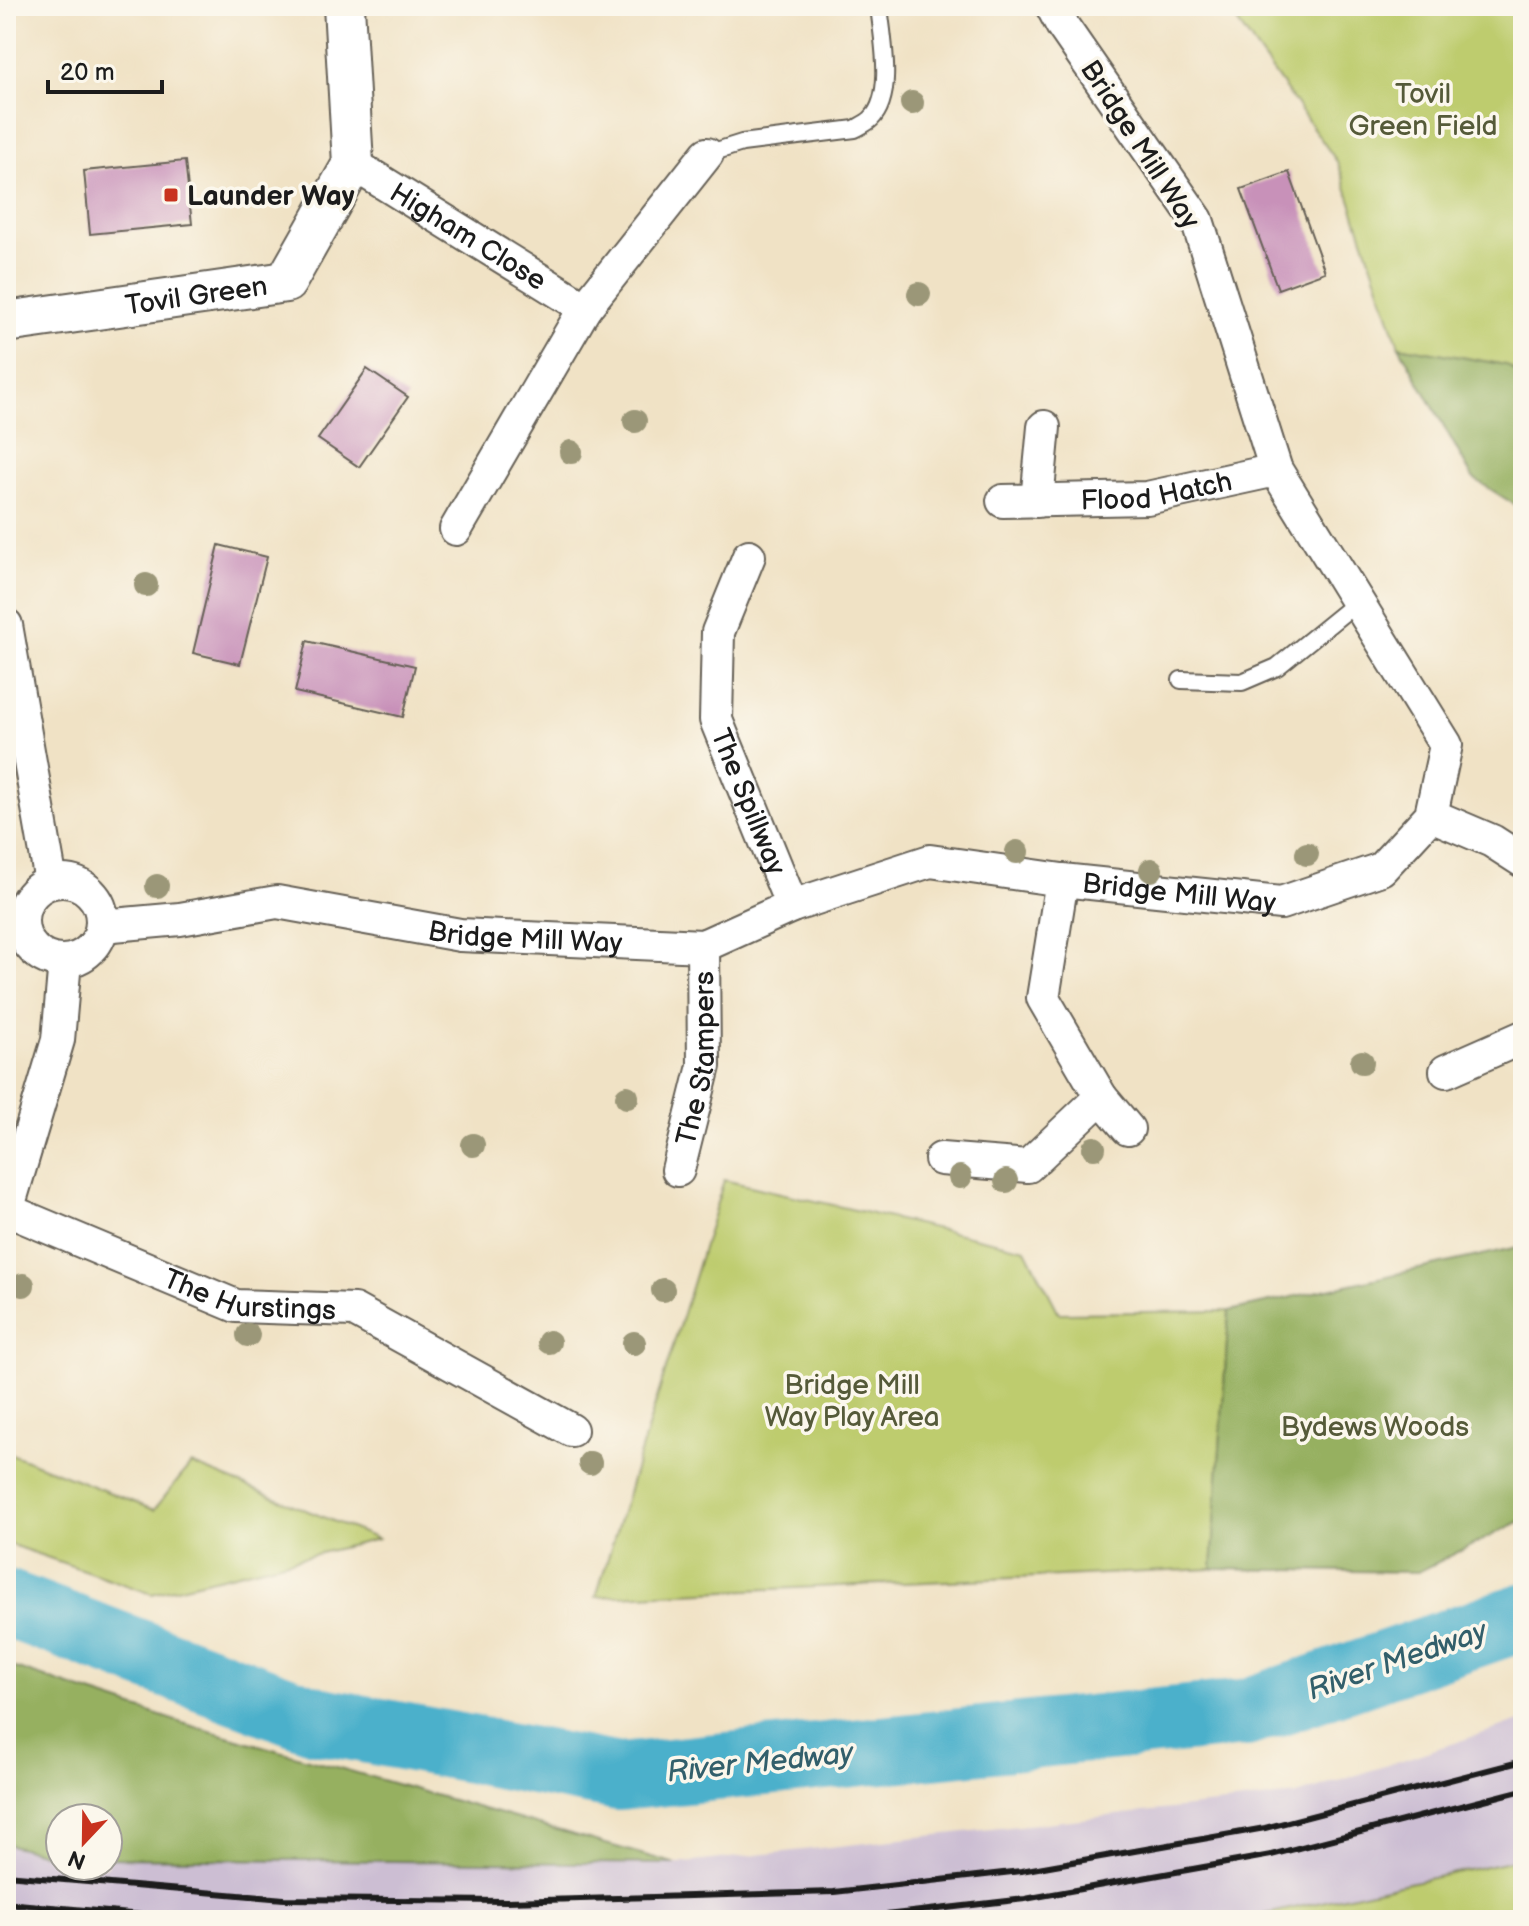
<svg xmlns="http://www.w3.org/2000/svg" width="1529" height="1926" viewBox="0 0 1529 1926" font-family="'Balsamiq Sans',sans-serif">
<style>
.industrial{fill:#ccbed3}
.green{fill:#becc6e;stroke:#6d7445;stroke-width:2}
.forest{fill:#96b061;stroke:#59663e;stroke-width:2}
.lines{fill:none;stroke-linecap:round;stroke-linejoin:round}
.river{stroke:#4cb0cb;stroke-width:68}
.building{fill:#c891b9}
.service-casing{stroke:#666157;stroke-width:20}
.minor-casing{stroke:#666157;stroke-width:36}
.tertiary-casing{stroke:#666157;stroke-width:44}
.service{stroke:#fff;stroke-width:16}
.minor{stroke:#fff;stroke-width:32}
.tertiary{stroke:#fff;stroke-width:40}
.rail{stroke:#1c1c1c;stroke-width:6}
.tree{fill:#9b9778}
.poi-dot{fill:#c8321e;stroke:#fbf7ec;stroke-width:3}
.labels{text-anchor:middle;stroke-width:7;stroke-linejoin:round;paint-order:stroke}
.park-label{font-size:28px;fill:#555a39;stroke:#fbf7ec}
.street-label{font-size:28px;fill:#1c1c1c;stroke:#fbf7ec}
.poi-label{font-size:28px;font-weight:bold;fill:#1c1c1c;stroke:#fbf7ec;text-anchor:start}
.water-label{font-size:30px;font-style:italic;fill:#325f6b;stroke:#fbf7ec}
</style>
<rect width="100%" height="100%" fill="#fbf7ec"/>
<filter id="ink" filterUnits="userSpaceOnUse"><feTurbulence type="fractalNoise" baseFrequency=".0125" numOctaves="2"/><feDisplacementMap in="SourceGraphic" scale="16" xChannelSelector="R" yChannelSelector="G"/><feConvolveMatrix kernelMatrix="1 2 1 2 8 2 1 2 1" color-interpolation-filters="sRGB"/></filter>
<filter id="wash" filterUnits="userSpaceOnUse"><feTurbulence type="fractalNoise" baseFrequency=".006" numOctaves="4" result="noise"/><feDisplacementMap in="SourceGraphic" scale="32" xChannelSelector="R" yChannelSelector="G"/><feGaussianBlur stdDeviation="1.8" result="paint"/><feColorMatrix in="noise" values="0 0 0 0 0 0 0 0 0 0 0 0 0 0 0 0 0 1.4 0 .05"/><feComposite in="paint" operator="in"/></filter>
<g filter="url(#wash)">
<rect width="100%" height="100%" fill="#f0e2c5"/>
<path class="industrial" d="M1523,1720V1858L1253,1917L1229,1920H6V1844L60,1858V1866H108V1858L676,1864L1297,1795Z"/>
<path class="green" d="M1226,6H1523V377L1505,365L1399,346L1338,163Z
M724,1180L1026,1249L1059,1313L1229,1311L1212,1569L596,1597Z
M6,1452L154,1510L191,1464L378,1539L152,1594L6,1543Z
M1523,1858V1920H1254L1253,1917Z"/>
<path class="forest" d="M1399,346L1506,365L1523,377V510L1473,478Z
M1523,1246V1520L1418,1572L1212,1569L1229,1311Z
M6,1665L182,1723L676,1864L108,1858V1818H60V1858L6,1844Z"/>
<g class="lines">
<path class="river" d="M6,1603L316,1720L619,1777L1245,1713L1523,1617"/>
</g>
<g id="blocks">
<path class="building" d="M185,161L192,224L90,234L84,171Z
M1289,172L1325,272L1278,289L1241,189Z
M367,369L408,397L359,467L318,439Z
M219,545L267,557L240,664L193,653Z
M307,641L415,666L403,717L295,692Z"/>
</g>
</g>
<g filter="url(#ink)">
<use href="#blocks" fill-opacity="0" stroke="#666157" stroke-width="2"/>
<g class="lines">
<defs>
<path id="service" d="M707,154L742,143L855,129C860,126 867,123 871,119C895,95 882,37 879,6
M1181,680L1242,682L1277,667L1357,602"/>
<g id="minor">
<path id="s1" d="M353,164L585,308"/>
<path id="s2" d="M1003,501L1147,498L1276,470"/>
<path d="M1037,501L1044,427"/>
<path d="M456,529L585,308L707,154"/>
<path id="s3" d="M749,556L718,632L716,720L792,906"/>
<path d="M6,625L51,882"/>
<path d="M1431,815L1492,841L1523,861"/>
<path d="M1062,880L1043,998L1101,1097L1128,1129"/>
<circle cx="62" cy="921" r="40"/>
<path id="s4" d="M102,926L180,919L277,902L460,935L703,946L792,906L930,861L1062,880L1281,903L1381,869L1431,815L1446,745L1276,470L1197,220L1062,25L1052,6"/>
<path d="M1446,1071L1523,1037"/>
<path d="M941,1159L1028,1166L1101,1097"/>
<path id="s5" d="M678,1170L704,1066L703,946"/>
<path id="s6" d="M7,1210L236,1306L354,1310L571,1430"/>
<path d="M6,1214L58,1040L65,961"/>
</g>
<g id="tertiary">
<path id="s7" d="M6,322L286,282L353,164L344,6"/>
</g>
</defs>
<use href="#service" class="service-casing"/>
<use href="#minor" class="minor-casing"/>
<use href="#tertiary" class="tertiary-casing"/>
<use href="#service" class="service"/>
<use href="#minor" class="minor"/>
<use href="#tertiary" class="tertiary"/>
<path class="rail" d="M6,1875L284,1899L507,1901L834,1892L1021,1871L1265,1828L1523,1761
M6,1903L199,1920
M842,1920L1025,1899L1271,1855L1523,1790"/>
</g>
<g class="tree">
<circle cx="912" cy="103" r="12"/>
<circle cx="919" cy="294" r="12"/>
<circle cx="635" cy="421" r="12"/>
<circle cx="571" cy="452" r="12"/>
<circle cx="146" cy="585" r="12"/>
<circle cx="1017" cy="852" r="12"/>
<circle cx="1307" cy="854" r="12"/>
<circle cx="1151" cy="870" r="12"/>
<circle cx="157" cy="886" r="12"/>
<circle cx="1362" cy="1062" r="12"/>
<circle cx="627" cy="1097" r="12"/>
<circle cx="473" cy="1145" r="12"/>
<circle cx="1094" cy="1148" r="12"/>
<circle cx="960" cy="1177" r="12"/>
<circle cx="1006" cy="1181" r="12"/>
<circle cx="23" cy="1285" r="12"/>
<circle cx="663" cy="1290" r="12"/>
<circle cx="248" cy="1335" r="12"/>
<circle cx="549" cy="1342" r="12"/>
<circle cx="634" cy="1343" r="12"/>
<circle cx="590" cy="1463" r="12"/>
</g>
</g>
<rect class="poi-dot" x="163" y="187" width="16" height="16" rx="4"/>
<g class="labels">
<g class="park-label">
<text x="1423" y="103">Tovil<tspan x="1423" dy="32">Green Field</tspan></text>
<text x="852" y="1394">Bridge Mill<tspan x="852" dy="32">Way Play Area</tspan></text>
<text x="1375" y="1436">Bydews Woods</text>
</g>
<g class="street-label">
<text transform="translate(1141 144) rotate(57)" y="10">Bridge Mill Way</text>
<text dy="10" stroke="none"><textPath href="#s1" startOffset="136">Higham Close</textPath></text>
<text dy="10" stroke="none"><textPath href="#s7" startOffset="192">Tovil Green</textPath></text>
<text dy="10" stroke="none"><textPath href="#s2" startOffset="154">Flood Hatch</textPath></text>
<text dy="10" stroke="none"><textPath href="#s3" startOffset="258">The Spillway</textPath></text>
<text dy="10" stroke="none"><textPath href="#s4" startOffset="1100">Bridge Mill Way</textPath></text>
<text dy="10" stroke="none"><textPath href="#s4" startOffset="428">Bridge Mill Way</textPath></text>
<text dy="10" stroke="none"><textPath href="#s5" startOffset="114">The Stampers</textPath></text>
<text dy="10" stroke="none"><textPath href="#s6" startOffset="260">The Hurstings</textPath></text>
</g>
<g class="poi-label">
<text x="187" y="205">Launder Way</text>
</g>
<g class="water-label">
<text transform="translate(1397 1660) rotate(-19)" y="10">River Medway</text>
<text transform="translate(760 1762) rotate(-6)" y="10">River Medway</text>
</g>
</g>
<rect width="1529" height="1926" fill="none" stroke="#fbf7ec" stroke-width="32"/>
<g transform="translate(84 1842) rotate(202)"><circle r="38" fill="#fbf7ec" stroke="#a29f99" stroke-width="2"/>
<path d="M0-6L14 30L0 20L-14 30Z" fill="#c8321e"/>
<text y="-12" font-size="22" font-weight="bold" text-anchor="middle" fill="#1c1c1c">N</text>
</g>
<path d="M48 80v12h114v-12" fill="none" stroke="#1c1c1c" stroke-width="4"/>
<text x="60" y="80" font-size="24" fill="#1c1c1c" stroke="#fbf7ec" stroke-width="6" paint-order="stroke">20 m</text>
</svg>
